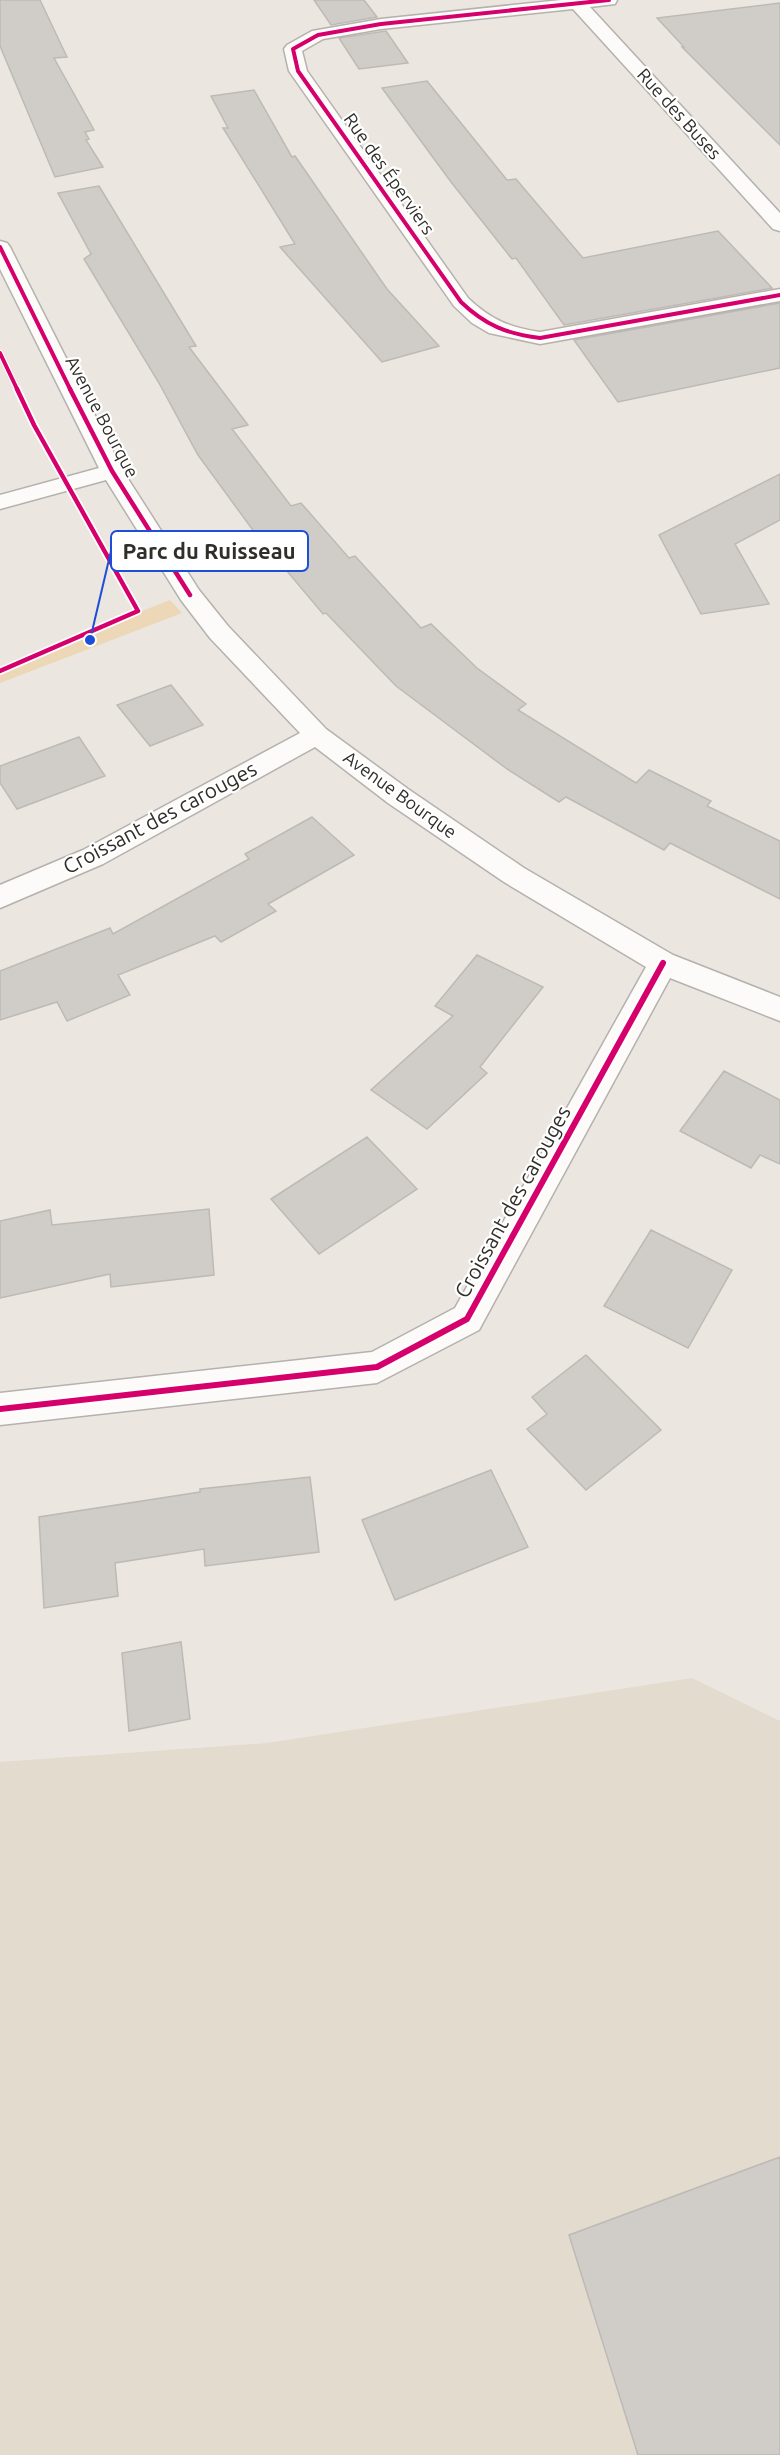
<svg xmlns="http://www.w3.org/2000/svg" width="780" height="2455" viewBox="0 0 780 2455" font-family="Ubuntu,sans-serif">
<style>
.built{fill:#e3dbce}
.green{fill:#ecd7b7}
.building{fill:#d0cdc8;stroke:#bdbab5;stroke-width:1.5}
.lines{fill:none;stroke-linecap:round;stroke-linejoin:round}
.street-casing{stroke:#b5b1ad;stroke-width:3}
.street{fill:#fcfbfa;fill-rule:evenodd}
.cycleway-far2-casing{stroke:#fff;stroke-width:6}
.cycleway-far1-casing{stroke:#fff;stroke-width:8}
.cycleway-casing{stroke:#fff;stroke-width:10}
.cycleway-far2{stroke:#d6006c;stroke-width:4}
.cycleway-far1{stroke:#d6006c;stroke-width:4.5}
.cycleway{stroke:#d6006c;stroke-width:6}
.labels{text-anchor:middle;stroke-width:4.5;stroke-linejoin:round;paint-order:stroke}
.far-street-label{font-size:18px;fill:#302e29;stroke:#fff}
.street-label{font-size:21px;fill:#302e29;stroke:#fff}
.leader{fill:none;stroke:#1d4ed8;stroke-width:2}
.callout-dot{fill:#1d4ed8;stroke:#fff;stroke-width:2}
.callout{fill:#fff;stroke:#1d4ed8;stroke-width:2}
.callout-label{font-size:22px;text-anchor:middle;font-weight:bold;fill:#302e29}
</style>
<rect width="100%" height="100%" fill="#ebe6e0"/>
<path class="built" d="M692,1678L780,1721V2455H0V1762L267,1743Z"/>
<path class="green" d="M170,600L182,613L0,683V667Z"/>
<path class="building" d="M0,0H40L67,57L54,58L94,130L85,132L89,139L86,140L103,167L55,177L0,46Z
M314,0H364L377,17L331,25Z
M780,3V145L682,47H684L657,18Z
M386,31L408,63L359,69L339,38Z
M427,81L507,180L516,179L583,258L718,231L772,288L564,325L516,258L512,259L451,182L382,88Z
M254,90L292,157L295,156L387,289L439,346L382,362L280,247L295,244L223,128H228L211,96Z
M99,186L196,346L189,347L248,425L232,429L291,506L301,503L349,558L355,556L421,628L431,624L477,668L526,704L518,710L636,783L649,770L711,801L707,806L780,841V899L670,843L664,850L566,797L559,802L507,769L396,686L326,613L323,614L255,533L198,455L159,383L84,259L91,254L58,193Z
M780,303V368L618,402L574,340Z
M780,474V520L735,544L769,604L701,614L659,535Z
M171,685L203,725L150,746L117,705Z
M79,737L105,776L17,809L0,783V766Z
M312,817L354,855L268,904L276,911L221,942L215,936L118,975L130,995L67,1021L57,1002L0,1020V971L110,928L113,934L249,859L245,854Z
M477,955L543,987L480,1067L487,1073L427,1129L371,1090L453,1016L435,1006Z
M724,1071L780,1100V1164L760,1155L751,1168L680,1131Z
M367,1137L417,1189L319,1254L271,1199Z
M209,1209L214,1275L111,1287L110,1274L0,1298V1221L50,1210L52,1225Z
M651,1230L732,1270L688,1348L604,1306Z
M586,1355L661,1430L586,1490L527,1429L547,1414L532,1397Z
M491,1470L528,1547L395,1600L362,1520Z
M310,1477L319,1552L205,1566L204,1549L115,1563L118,1596L44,1608L39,1517L200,1492V1489Z
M181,1642L190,1719L129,1731L122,1653Z
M780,2157V2455H638L569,2235Z"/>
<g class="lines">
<defs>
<path id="street" d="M561,0H617L615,4L590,7L780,213V231L773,229L573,9L381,29L323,39L302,51L307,71L468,298C490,319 510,328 540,332L780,289V301L540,344L489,333L472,323L454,306L289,71L284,49L287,45L312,31L381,19Z
M0,241L7,243L10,247L123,471L199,590L228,626L326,729L408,789L524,868L673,955L780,997V1021L670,978L479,1330L377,1383L0,1425V1393L372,1352L455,1308L646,967L504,882L388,803L315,747L103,864L0,908V885L83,850L300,733L210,638L181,600L106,480L0,509V495L99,468L0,269Z"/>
</defs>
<use href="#street" class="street-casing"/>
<use href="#street" class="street"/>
<defs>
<path id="cycleway-far2" d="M609,0L381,24L318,35L293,49L298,71L461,302C485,325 507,334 540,338L780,295
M0,247L71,391
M0,353L18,391"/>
<path id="cycleway-far1" d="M70,389L112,471L190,595
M0,671L138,611L34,425L17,389"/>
<path id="cycleway" d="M0,1409L377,1367L467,1319L663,963"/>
</defs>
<use href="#cycleway-far2" class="cycleway-far2-casing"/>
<use href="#cycleway-far1" class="cycleway-far1-casing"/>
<use href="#cycleway" class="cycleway-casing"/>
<use href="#cycleway-far2" class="cycleway-far2"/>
<use href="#cycleway-far1" class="cycleway-far1"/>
<use href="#cycleway" class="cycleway"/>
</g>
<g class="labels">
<g class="far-street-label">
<text transform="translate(679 114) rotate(48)" y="6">Rue des Buses</text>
<text transform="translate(389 174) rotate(55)" y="6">Rue des Éperviers</text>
<text transform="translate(102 417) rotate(62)" y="6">Avenue Bourque</text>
<text transform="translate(400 795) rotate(36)" y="6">Avenue Bourque</text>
</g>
<g class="street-label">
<text transform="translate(160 818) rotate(-28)" y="7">Croissant des carouges</text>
<text transform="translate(513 1202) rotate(-61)" y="7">Croissant des carouges</text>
</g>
</g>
<path class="leader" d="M90 640L111 551"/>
<circle class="callout-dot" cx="90" cy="640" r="6"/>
<rect class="callout" x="111" y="531" width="197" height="40" rx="6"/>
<g class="callout-label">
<text x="209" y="559">Parc du Ruisseau</text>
</g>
</svg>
